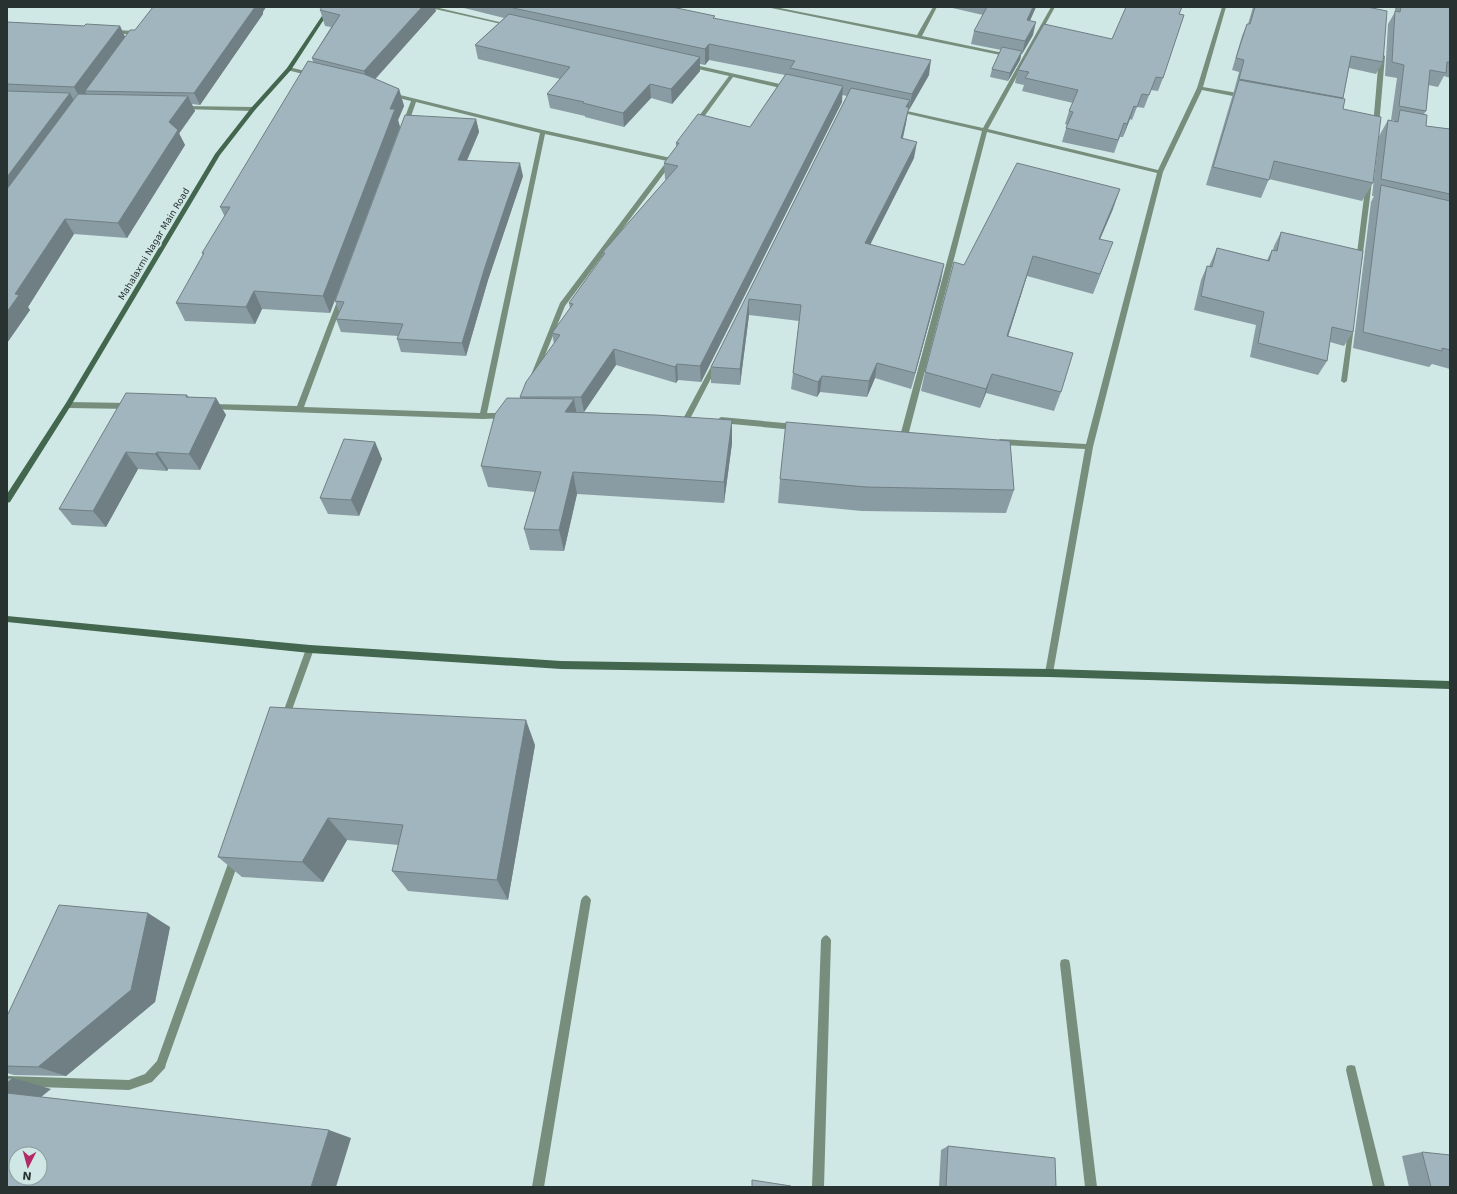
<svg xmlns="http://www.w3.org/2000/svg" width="1457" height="1194" viewBox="0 0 1457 1194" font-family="'DejaVu Sans',sans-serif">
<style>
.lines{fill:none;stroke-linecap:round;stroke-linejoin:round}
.street{fill:#778e7d;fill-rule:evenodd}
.secondary{fill:#43664e;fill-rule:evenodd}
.wall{fill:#8a9ca3}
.shaded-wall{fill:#707f84}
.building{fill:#a0b5bd;stroke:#707f84;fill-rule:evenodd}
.labels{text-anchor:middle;stroke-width:4;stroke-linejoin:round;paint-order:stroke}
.far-street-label{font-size:9px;fill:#283231;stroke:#cfe8e5}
</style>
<rect width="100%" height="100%" fill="#cfe8e5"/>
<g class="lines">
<path class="street" d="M426,7H435L512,25L510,26Z
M766,7H775L917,35L933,7H937L922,36L1013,55L1010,57Z
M1051,7H1055L988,129L1158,170L1197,88L1222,7H1226L1203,87L1243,94L1246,96L1243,98L1202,90L1163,172L1093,447L1053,673L1052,676L1049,677L1046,676L1045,673L1085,449L1000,445L996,442L1000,439L1086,444L1157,173L987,132L908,436L904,439L900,436L982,131L895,111L898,109L983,128Z
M112,30L138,31L141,33L138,35L110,33V31Z
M1382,54L1385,56L1379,126L1376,128L1373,126L1379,56Z
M691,64L789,86L792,88L789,90L733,77L698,125L696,126L693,124L729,76L689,67V65Z
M289,67L313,73L314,74L311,76L287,70V68Z
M392,93L543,130L671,158L674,160L565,306L537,375L534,377L531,375L560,303L667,161L545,134L487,413H506L508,414L510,416L508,418L483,419L209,409L208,407L211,404L297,406L338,299L341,297L344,299L304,407L480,413L540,133L416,102L408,125L403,126L402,125L411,101L390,96L389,95Z
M184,106L253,107L256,109L253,111L182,109L181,108Z
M1369,179L1372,181L1362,261L1359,263L1356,261L1366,181Z
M1349,324H1351L1354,326L1347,381L1344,383L1341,381Z
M714,361H718L719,363L690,419H686L684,417Z
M68,402L130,403L133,406L130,409L68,408L65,405Z
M721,417L795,424L799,427L795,430L721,423L717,420Z
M310,645L313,646L314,649L289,718L288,721L285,722L282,721L281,718L306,649L307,646Z
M235,853L238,855L240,858L166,1064L165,1068L152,1082L129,1090L7,1086V1076L129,1080L145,1074L157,1061L230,858L232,855Z
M586,895L589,897L591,900L544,1187H532L581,900L583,897Z
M826,935L829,937L831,940L824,1187H812L821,940L823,937Z
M1065,959L1069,960L1070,964L1097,1187H1085L1060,964L1061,960Z
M1351,1065L1355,1066L1356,1070L1385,1187H1373L1346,1070L1347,1066Z"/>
<path class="secondary" d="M328,7H332L291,70L255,110L220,155L70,407L10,502L7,503V494L66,403L215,154L251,108L287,68Z
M7,616L310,645L561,661L1049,669L1450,681V689L1049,677L561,669L310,653L7,622Z"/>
</g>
<path class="wall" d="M460,7H672L929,75L909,110H908L906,123L903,138L914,158L870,244L941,280L911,389L875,378L867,397L820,392L817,397L791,389L793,373L799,321L749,315L740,385L711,383V367L847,96L842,95V102L701,382L678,380L676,383L616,365L584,412L732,420V443L724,503L577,494L564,551L530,550L524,529L535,492L488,487L481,466L520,398V397L554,344L552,333L570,309L569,303L603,257L602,253L666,180L665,179L664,163L676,147V143L750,127L785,75L709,60L705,65L700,64V71L672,104L651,98L624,127L585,117V116L550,108L547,94L560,79L478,59L475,45L504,18Z
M948,7H1036L1030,21L1033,35L1022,54H1021L1020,60L1008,81L990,77L992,69L1001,50L971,44L974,31L983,15Z
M1253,7H1367L1383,62L1376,74L1349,68L1343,98V109L1373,183L1362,201L1269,179L1261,198L1206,185L1232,97L1234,91L1239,72L1232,70L1242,36L1247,24H1248Z
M1395,7H1450V78L1444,76L1438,87L1428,85L1426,111L1424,114L1426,126L1450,129V369L1432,364L1429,367L1353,348L1371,202L1374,196H1372L1379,136L1388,120L1394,121V120H1391L1397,78L1385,76L1388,24L1395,12Z
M320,10L436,11L375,79L399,89L404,106L398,120L400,127L330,313L262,309L255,324L185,321L176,303L203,255L202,253L225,217L220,207L313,62L312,58L331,27L325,26Z
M263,12V14L200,105L192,104L195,111L179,134L185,145L127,238L74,234L28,307L30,310L7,343V22L84,26H120L125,37L135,30Z
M1179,14L1163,78L1158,91L1151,90L1144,108L1137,107L1132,120L1130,119L1123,137H1120L1114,153L1062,142L1067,125L1065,124L1069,111L1073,103L1022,91L1024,85L1015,83L1018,70L1112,39Z
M476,119L479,132L467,161L523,176L488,280L466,356L401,352L397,339L398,336L341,332L336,319L339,312L335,301Z
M1113,209L1100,239L1105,262L1093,294L1027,276L1008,336L1061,392L1054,411L986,393L980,408L921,391L925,372L964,265Z
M1281,232L1353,332L1344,346L1330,342L1327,361L1318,375L1250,357L1256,325L1194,310L1201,280L1207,266H1209L1211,262L1217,248L1267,260L1272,250H1273L1274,246Z
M187,395L189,397L216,398L226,415L200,470L168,469L167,471L138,469L106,527L72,525L59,509Z
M375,442L382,459L359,516L328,514L320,498Z
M780,479L1014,490L1006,513L862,511L778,503Z
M535,745L508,900L408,891L392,871L398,845L347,840L323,882L242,877L218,857Z
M170,927L155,1002L66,1076L14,1075L7,1073V1016Z
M948,1146L1056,1187H939L941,1150Z
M1422,1152L1450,1187H1409L1402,1156Z"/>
<path class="shaded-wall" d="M255,7H266L263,12V14L200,105L194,93Z
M422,7H435L436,11L369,86L364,71Z
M1033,7H1036L1024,33L1027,20Z
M1036,22L1033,35L1022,54L1025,41Z
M120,26L127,41L85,91L87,96L82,102L74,87Z
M709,44V60L705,65V49Z
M1022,51L1020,60L1008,81L1010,73Z
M700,57V71L672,104L671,89Z
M931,60L929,75L909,110L912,94Z
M650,84L651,98L624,127L623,113Z
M843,86L842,102L701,382L700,366Z
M399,89L404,106L398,120L400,127L330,313L323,296L390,109Z
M70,93L78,108L7,205V177Z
M188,96L195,111L179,133L185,145L127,238L118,223L169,122Z
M910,100L906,123L899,154L906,107Z
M1134,106L1130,119L1123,137L1127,124Z
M476,119L479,132L461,173L458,160Z
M917,142L914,158L863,259L865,243Z
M520,163L523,176L488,280L466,356L462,343L485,267Z
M1120,189L1113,209L1092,258L1099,239Z
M65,219L74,234L28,307L30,310L7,343V312L15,294Z
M1113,242L1105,262L1093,294L1100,274Z
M1033,256L1027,276L1002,356L1007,336Z
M944,264L941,280L911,389L915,373Z
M254,291L262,309L255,324L246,307Z
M749,299V315L740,385V369Z
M614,349L616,365L584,412L581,397Z
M877,363L875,378L867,397L869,381Z
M677,364L678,380L676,383L675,367Z
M992,374L986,393L980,408L986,389Z
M822,376L820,392L817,397L818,382Z
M216,398L226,415L200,470L189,454Z
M574,399L578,421L565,412Z
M732,420V443L724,503V482Z
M375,442L382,459L359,516L351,500Z
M126,452L138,469L106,527L93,511Z
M157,452L168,469L167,471L155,454Z
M573,472L577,494L564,551L559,530Z
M526,720L535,745L508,900L497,880Z
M328,818L347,840L323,882L302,862Z
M148,913L170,927L155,1002L66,1076L38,1067Z
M13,1078L51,1089L35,1102L7,1095V1083Z
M329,1130L351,1138L336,1187H311Z"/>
<path class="building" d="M153,7H255L194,93L85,91L130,30H135Z
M322,7H422L364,71L312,58L340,15L320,10Z
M514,7H672L715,16L713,18L931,60L912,94L790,68L795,61L709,44L705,49L513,8Z
M987,7H1033L1027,20L1036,22L1025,41L974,31Z
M1126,7H1182L1179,14L1184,15L1163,78L1156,77L1149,95L1142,94L1137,107L1134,106L1127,124L1124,123L1118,140L1066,128L1073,112L1069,111L1078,90L1025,78L1029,72L1018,70L1044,24L1112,39Z
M1255,7H1367L1387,11L1383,62L1351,56L1343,98L1239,79L1244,60L1236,58L1247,24H1250Z
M1401,7H1450V62H1447L1446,73L1430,70L1426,111L1399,106L1404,65L1392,62L1395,11L1400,12Z
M509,14L700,57L671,89L650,84L623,113L583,103L584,102L547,94L570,67L475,45Z
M7,22L84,26L86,24L120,26L74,87L7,84Z
M1002,47L1022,51L1010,73L992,69Z
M308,61L364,74L399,89L390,109H395L323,296L254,291L246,307L176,303L204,253H202L230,207H220Z
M786,74L843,86L700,366L677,364L675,367L614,349L581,397H520L526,382L560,335L552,333L573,304L569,303L605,253H602L678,166L664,163L679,143H676L698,114L750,127Z
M1239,80L1345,99L1343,109L1381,117L1373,183L1274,161L1269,180L1213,167Z
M851,88L910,100L906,107H909L901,138L917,142L865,243L944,264L915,373L877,363L869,381L822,376L818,382L793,373L801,305L749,299L740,369L711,367Z
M7,91L70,93L7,177Z
M78,94L188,96L169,122L178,130L118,223L65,219L15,294L19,295L7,312V189Z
M1400,110L1427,115L1426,126L1450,129V194L1381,179L1388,120L1398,122Z
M405,115L476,119L458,160L520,163L485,267L462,343L397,339L403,324L336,319L344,302L335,301Z
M1017,163L1120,189L1099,239L1113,242L1100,274L1033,256L1007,336L1073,353L1061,392L992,374L986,389L925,372L954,262L964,265Z
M1381,185L1450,201V350L1442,348V351L1363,332Z
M1281,232L1363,251L1353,332L1332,327L1327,361L1258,343L1264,312L1201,296L1207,266L1212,267L1217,248L1269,261L1272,250L1277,251Z
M126,393L187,395L186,397L216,398L189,454L157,452L155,454L126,452L93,511L59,509Z
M507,398L574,399L565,412L655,415L732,420L724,482L573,472L559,530L524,529L541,472L481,466L495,414Z
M786,422L1010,441L1014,490L866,487L780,479Z
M344,439L375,442L351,500L320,498Z
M270,707L526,720L497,880L392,871L403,825L328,818L302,862L218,857Z
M59,905L148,913L131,990L38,1067L7,1066V1016Z
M7,1078H13L7,1083Z
M7,1093L329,1130L311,1187H7ZM16,1154H40V1178H16Z
M948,1146L1055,1158L1056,1187H946Z
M1422,1152L1450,1155V1187H1431Z
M752,1180L791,1186L790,1187H752Z"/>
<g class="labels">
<g class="far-street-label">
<text transform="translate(154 244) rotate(-59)" y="3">Mahalaxmi Nagar Main Road</text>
</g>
</g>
<rect width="1457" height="1194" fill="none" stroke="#283231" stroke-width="16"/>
<g transform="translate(28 1166) rotate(186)"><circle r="19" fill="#cfe8e5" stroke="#8c9f9d"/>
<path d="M0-3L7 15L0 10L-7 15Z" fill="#b42a66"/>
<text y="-6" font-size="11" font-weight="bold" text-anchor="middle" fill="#283231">N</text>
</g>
</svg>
